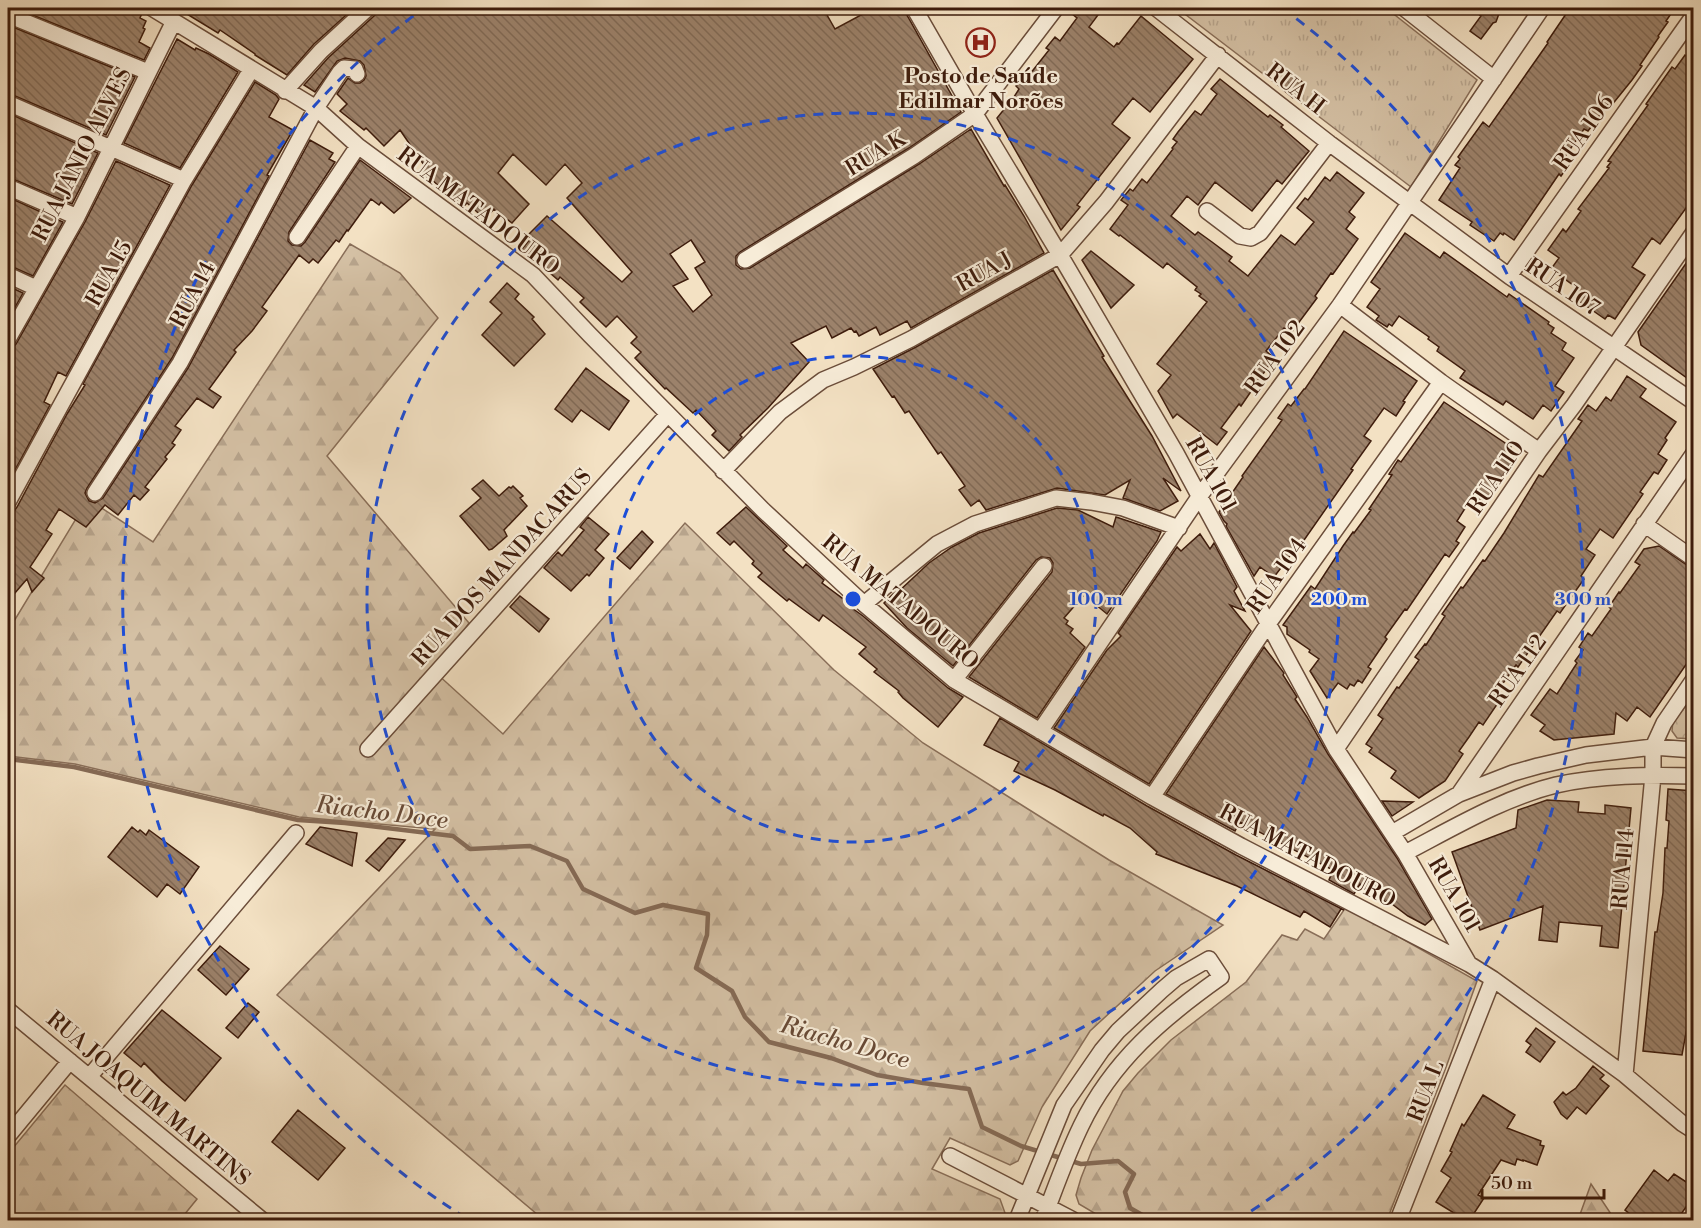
<svg xmlns="http://www.w3.org/2000/svg" width="1701" height="1228" viewBox="0 0 1701 1228" font-family="'Libre Bodoni',serif">
<style>
.grass{fill:url(#grass-tufts);stroke:#896e58;stroke-width:1.5}
.forest{fill:url(#forest-firs);stroke:#896e58;stroke-width:1.5}
.park{fill:url(#park-crowns);stroke:#896e58;stroke-width:1.5}
.lines{fill:none;stroke-linecap:round;stroke-linejoin:round}
.stream{stroke:#856a55;stroke-width:4.5}
.building{fill:url(#building-back-hatch);stroke:#3e1c0c;stroke-width:1.5;fill-rule:evenodd}
.street-casing{stroke:#6b4d3a;stroke-width:18}
.street{stroke:#f7ecd8;stroke-width:15}
.ring{fill:none;stroke:#1d4ed8;stroke-width:3;stroke-dasharray:10 8}
.labels{text-anchor:middle;stroke-width:4.5;stroke-linejoin:round;paint-order:stroke}
.poi-label{font-size:22px;font-weight:bold;fill:#3e1c0c;stroke:#f7ecd8}
.street-label{font-size:22px;fill:#3e1c0c;stroke:#f7ecd8}
.water-label{font-size:24px;font-style:italic;fill:#684a36;stroke:#f7ecd8}
.centre{fill:#1d4ed8;stroke:#f7ecd8;stroke-width:3}
.ring-label{font-size:18px;text-anchor:middle;font-weight:bold;fill:#1d4ed8;stroke:#f7ecd8;stroke-width:4.5;stroke-linejoin:round;paint-order:stroke}
</style>
<defs>
<pattern id="grass-tufts" width="24" height="20" patternUnits="userSpaceOnUse" patternTransform="scale(1.5)"><rect width="24" height="20" fill="#d4c0a4"/><path d="M3 7l-1-3M5 7V3M7 7l1-3M15 17l-1-3M17 17v-4M19 17l1-3" fill="none" stroke="#b7a48c"/></pattern>
<pattern id="forest-firs" width="22" height="20" patternUnits="userSpaceOnUse" patternTransform="scale(1.5)"><rect width="22" height="20" fill="#d4c0a4"/><path d="M5 1l3.5 6h-7zM16 11l3.5 6h-7z" fill="#b7a48c"/></pattern>
<pattern id="park-crowns" width="20" height="18" patternUnits="userSpaceOnUse" patternTransform="scale(1.5)"><rect width="20" height="18" fill="#d4c0a4"/><path d="M2 6a3 3 0 1 1 6 0M12 15a3 3 0 1 1 6 0" fill="none" stroke="#b7a48c"/></pattern>
<pattern id="building-back-hatch" width="6" height="6" patternUnits="userSpaceOnUse" patternTransform="scale(1.5)"><rect width="6" height="6" fill="#9c826b"/><path d="M-1 5l2 2M0 0l6 6M5-1l2 2" fill="none" stroke="#816a56"/></pattern>
</defs>
<rect width="100%" height="100%" fill="#f3e1c3"/>
<filter id="stains"><feTurbulence type="fractalNoise" baseFrequency=".00333" numOctaves="4"/><feColorMatrix values="0 0 0 0 .2 0 0 0 0 .09 0 0 0 0 .02 0 0 0 .5 -.17"/></filter>
<radialGradient id="worn" r=".72"><stop offset=".6" stop-color="#630" stop-opacity="0"/><stop offset="1" stop-color="#630" stop-opacity=".3"/></radialGradient>
<path class="grass" d="M1177,8H1386L1477,80L1411,187Z"/>
<path class="forest" d="M350,244L400,273L438,318L327,456L469,623L436,673L503,734L685,523L834,670L923,743L1109,860L1223,925L1155,971L1090,1031L1042,1107L1018,1161L1010,1165L950,1138L932,1169L1000,1199L1005,1213L1002,1220H544L277,995L435,829L299,817L75,764L8,756V631L88,499L153,542Z
M1346,907L1477,981L1445,1070L1387,1220H1106L1079,1204L1076,1195L1081,1178L1092,1150L1123,1091L1138,1073L1171,1040L1246,982L1282,935L1297,940L1305,929L1324,939Z
M65,1085L197,1199L180,1220H8V1154Z
M1591,1184L1615,1220H1578Z"/>
<path class="park" d="M1693,691V739L1677,738L1672,731L1673,720Z"/>
<g class="lines">
<path class="stream" d="M8,759L74,767L298,820L345,823L453,836L470,849L530,846L567,861L583,889L635,913L663,905L708,914L707,935L696,968L732,991L745,1017L769,1042L831,1058L877,1075L923,1083L969,1089L982,1127L1021,1146L1081,1164L1118,1161L1134,1174L1125,1192L1130,1208L1151,1220"/>
</g>
<path class="building" d="M15,8H134L142,13L140,18L146,21L143,28L145,29L139,42L150,48L144,60Z
M177,8H354L314,44L287,75L255,55V54L220,30L218,33Z
M378,8H823L835,29L874,8H903L961,112L909,148L740,252L736,256V265L741,269L750,268L919,164L971,129L1004,186L1005,185L1024,216L1044,253L911,328L907,321L880,335L876,327L859,336L856,331L854,332L851,328L832,338L826,326L791,343L809,362L768,408L740,435L742,437L729,451L712,435L716,431L696,410L693,413L666,388L665,389L635,358L641,352L631,343L637,337L617,316L606,327L580,302L584,298L574,289L560,277L558,280L522,249L531,238L527,236L547,216L622,282L632,272L567,198L582,183L565,164L546,185L513,154L498,173L529,204L512,223L508,220L506,222L494,209L485,219L467,203L463,207L432,180L430,182L418,172L424,165L400,130L384,146L366,128L364,130L340,111L347,104L337,94L348,78L355,83H360L364,80L366,76L364,65L360,61L345,58L337,61L315,92L304,85L328,58L375,15ZM691,240L705,262L695,268L712,295L693,312L673,286L688,279L670,254Z
M1066,8H1088L1098,15L1089,27L1114,47L1117,43L1119,44L1141,16L1193,59L1150,112L1133,98L1112,124L1130,138L1077,205L1080,207L1061,230L997,118L1014,97L1019,89L1016,86L1028,72L1030,74L1049,50L1046,48L1055,37L1060,41L1077,18L1066,9Z
M1470,8H1501L1496,22L1493,23L1481,39L1470,31L1481,16Z
M1570,8H1675L1666,21L1668,22L1658,36L1659,37L1640,65L1642,66L1632,80L1611,106L1608,104L1588,131L1584,129L1564,158L1571,162L1561,176L1559,174L1514,240L1504,233L1503,235L1500,233L1494,241L1470,225L1472,222L1439,200L1460,168L1455,165L1460,159L1458,157L1483,122L1489,127L1548,43L1547,42Z
M8,25L135,77L106,135L8,93Z
M177,39L195,50L196,48L209,54L238,72L180,168L124,143Z
M1685,55L1694,61V197L1660,244L1652,238L1632,267L1645,275L1615,319L1608,315L1605,319L1572,296L1577,288L1551,269L1559,258L1548,250L1563,229L1566,232L1581,211L1578,209L1609,168L1607,167L1611,162L1608,161L1648,105L1646,104L1672,67L1675,69Z
M1292,74L1305,84L1293,98L1281,88Z
M1220,79L1268,117L1270,115L1283,125L1281,127L1309,151L1282,184L1277,180L1252,211L1215,182L1198,205L1187,196L1171,216L1195,235L1198,232L1212,242L1232,257L1229,261L1248,276L1281,235L1295,245L1314,222L1297,208L1305,198L1308,200L1325,177L1330,181L1337,172L1364,193L1349,212L1355,217L1346,229L1358,239L1333,274L1331,273L1315,296L1317,298L1291,333L1284,328L1266,351L1274,358L1241,406L1239,404L1221,428L1227,432L1217,445L1177,414L1173,418L1158,391L1171,375L1157,364L1207,302L1199,296L1201,294L1195,290L1197,287L1167,263L1163,268L1120,235L1119,236L1110,229L1128,205L1121,200L1130,189L1133,191L1142,179L1147,183L1173,149L1172,148L1177,142L1173,139L1178,132L1195,111L1201,115L1217,94L1211,89Z
M255,82L276,95L279,99L269,117L293,130L267,175L269,176L172,358L87,488L85,493L89,501L95,503L103,498L188,368L310,140L333,153L329,159L335,162L289,232L288,241L292,245L301,246L305,242L360,160L411,198L394,213L381,202L379,205L371,199L348,231L347,230L339,242L336,240L318,263L313,259L309,263L299,255L262,307L267,311L252,331L234,350L236,352L209,389L221,397L213,408L197,398L175,426L181,430L172,443L175,445L165,457L167,459L145,487L149,490L140,500L134,495L118,515L105,505L86,527L59,509L46,530L52,534L30,567L44,578L32,592L27,579L14,594L8,587V520L17,507L67,414L85,385L83,384L192,185Z
M8,113L98,153L72,204L8,177Z
M116,161L170,185L66,376L58,372L44,402L50,405L8,483V349L12,348L16,344L85,222Z
M8,197L63,222L33,276L8,265Z
M1405,233L1440,258L1444,252L1507,297L1509,294L1549,322L1548,324L1554,328L1551,333L1566,343L1562,350L1574,358L1555,386L1564,392L1551,411L1543,405L1533,419L1506,401L1503,405L1460,378L1465,371L1437,351L1439,347L1428,339L1429,337L1399,316L1392,326L1389,324L1387,327L1376,320L1379,316L1367,307L1380,289L1371,282Z
M1091,251L1134,285L1111,308L1082,260Z
M1694,252V383L1641,345L1638,332Z
M1053,270L1104,356L1102,357L1152,436L1181,491L1163,478L1178,501L1160,511L1123,498L1130,480L1105,495L1057,488L986,510L979,500L971,506L959,490L965,486L958,476L941,452L938,454L909,411L905,413L894,396L892,397L873,369L916,347Z
M507,283L519,294L515,299L534,317L532,319L545,334L514,366L482,335L502,313L490,302Z
M8,286L23,293L8,320Z
M1344,331L1417,381L1403,401L1405,402L1396,416L1384,408L1364,436L1371,441L1351,469L1353,470L1295,553L1293,552L1274,577L1260,567L1254,576L1226,526L1227,524L1224,521L1219,512L1243,477L1242,476L1282,420L1278,418L1288,404L1291,406L1304,389H1305Z
M586,368L629,401L609,430L581,410L572,422L555,409Z
M1627,376L1646,389L1640,397L1676,422L1665,438L1667,440L1658,454L1667,460L1658,474L1654,472L1640,492L1643,494L1613,538L1600,529L1586,549L1595,555L1581,576L1584,579L1560,613L1557,611L1518,667L1516,665L1496,693L1502,697L1483,725L1479,722L1469,737L1459,751L1463,754L1445,781L1419,798L1391,778L1396,771L1369,752L1372,748L1366,744L1383,719L1378,715L1397,687L1399,688L1419,660L1415,657L1425,644L1426,645L1445,616L1442,614L1461,587L1463,588L1483,560L1485,561L1504,533L1539,475L1543,477L1582,421L1578,419L1588,405L1596,411L1606,397L1611,401Z
M1444,402L1511,447L1507,454L1514,459L1496,486L1498,487L1483,508L1471,499L1457,521L1465,527L1456,541L1459,543L1449,557L1445,554L1407,610L1405,609L1385,637L1387,639L1368,667L1371,669L1362,683L1358,680L1354,686L1350,684L1347,689L1338,683L1327,698L1310,671L1319,659L1309,652L1310,650L1287,634V627L1283,625L1311,586L1315,589L1343,546L1353,532L1354,533L1371,510L1369,509L1392,475L1389,474L1398,460L1401,462Z
M483,480L499,496L509,487L511,488L513,486L523,496L520,498L527,506L504,530L507,536L492,549L489,550L460,516L481,498L472,489Z
M746,507L787,546L783,550L803,568L806,564L824,580L822,583L846,601L845,603L863,616L948,688L963,697L938,727L903,698L898,692L899,691L874,672L877,669L859,654L866,647L823,615L819,621L789,599L787,601L758,577L762,573L752,564L754,561L734,541L730,545L717,533Z
M1057,508L1078,510L1113,527L1116,517L1161,532L1157,541L1107,614L1084,595L1064,618L1068,621L1066,624L1073,629L1070,633L1085,647L1037,718L969,677L1052,572L1053,563L1050,558L1041,557L1036,560L953,666L907,628L884,603L897,590L898,592L929,563L952,547L979,533Z
M588,517L609,534L595,550L604,558L589,576L587,574L571,591L544,568L558,552L562,556L584,530L580,527Z
M642,531L653,542L630,569L617,558Z
M1200,534L1210,549L1214,543L1237,587L1234,591L1245,611L1230,605L1251,631L1149,784L1054,728L1107,650L1121,636L1118,633L1177,547L1181,551Z
M1659,546L1694,570V653L1650,717L1637,707L1627,721L1616,713L1614,734L1554,740L1540,731L1545,725L1531,715L1550,689L1557,694L1577,663L1575,661L1583,650L1579,647L1588,633L1592,636L1611,609L1609,607L1619,592L1620,593L1640,565L1635,562L1644,549Z
M520,596L549,619L539,632L510,607Z
M1264,647L1284,673L1283,675L1297,697L1295,699L1307,717L1328,754L1397,858L1432,919L1425,925L1408,916L1388,901L1385,902L1382,898L1380,901L1374,896L1373,897L1360,884L1354,894L1329,880L1333,870L1240,822L1235,831L1166,794Z
M1000,718L1147,806L1236,855L1344,910L1341,909L1330,927L1304,911L1300,917L1237,886L1156,854L1157,852L1130,828L1104,814L1103,816L1055,790L1014,771L1019,762L984,745Z
M1668,789L1694,791V1028L1687,1027L1682,1055L1643,1051L1655,932H1657L1663,893L1665,848H1667L1669,821L1666,820Z
M1547,800L1579,802L1578,812L1605,814V805L1631,808L1618,948L1600,946L1602,926L1559,922L1557,942L1539,940L1543,906L1480,930L1452,852L1516,828L1518,810Z
M1382,801L1413,802L1392,816Z
M132,827L138,832L140,830L146,835L149,830L199,867L180,894L167,884L157,897L108,857Z
M320,827L357,833L352,866L306,844Z
M388,838L405,840L379,871L366,861Z
M220,946L249,969L226,995L198,970Z
M248,1003L259,1012L238,1038L226,1028Z
M162,1010L221,1058L185,1101L162,1081L144,1063L141,1067L124,1053Z
M1536,1028L1555,1042L1540,1062L1526,1052L1531,1045L1526,1041Z
M1593,1066L1604,1075L1600,1079L1609,1086L1586,1114L1577,1107L1567,1119L1561,1114L1554,1102L1563,1092L1566,1095L1576,1088Z
M1483,1095L1515,1115L1507,1128L1541,1141L1540,1145L1544,1146L1537,1165L1523,1160V1161L1517,1159L1515,1165L1501,1160L1478,1195L1484,1198L1469,1221H1467L1436,1202L1451,1178L1441,1171L1452,1152L1450,1151L1462,1124L1464,1126Z
M298,1110L345,1148L318,1180L272,1142Z
M1654,1170L1668,1181L1674,1174L1694,1187V1196L1676,1221H1639L1625,1210Z"/>
<g class="lines">
<defs>
<path id="street" d="M152,8L316,108L358,146L533,275L590,335L763,510L864,604L954,680L1152,797L1241,846L1469,964L1493,979L1625,1075L1683,1124L1694,1131
M914,8L975,114L1060,255L1176,453L1336,749L1405,853L1469,964
M1156,8L1329,143L1509,276L1694,402
M1404,8L1494,79
M8,15L148,72
M285,91L321,51L368,8
M8,103L184,180
M8,187L77,217
M1207,211L1240,236L1251,238L1260,233L1329,143
M297,237L358,146
M745,260L914,156L975,114L1056,8
M8,275L36,288
M1509,276L1694,15
M1340,305L1441,382L1539,451
M8,339L77,217L174,21
M723,471L780,412L823,380L854,367L911,339L1060,255L1106,202L1218,55
M95,493L180,363L316,108L340,72L344,68L355,69L357,74
M8,502L184,180L251,70
M1644,524L1694,559
M864,604L937,544L975,524L1056,498L1091,502L1123,508L1179,528
M954,680L1044,566
M1040,731L1199,497L1340,305L1542,8
M368,749L668,414
M1336,749L1539,451L1574,405L1694,232
M1459,794L1694,453
M1152,797L1268,624L1441,382
M1392,833L1459,794L1513,773L1538,766L1586,755L1653,747L1694,750
M1405,853C1453,828 1503,798 1556,785C1601,775 1648,775 1694,776
M8,1010L262,1220
M1625,1075L1653,775V747L1664,723L1694,679
M89,1077L296,833
M8,1136L70,1061
M950,1156L1012,1188L1073,1220
M1017,1220L1064,1105L1102,1050L1118,1031L1162,990L1176,978L1209,959L1221,977C1163,1018 1112,1061 1081,1126C1066,1157 1055,1189 1043,1220
M1398,1220L1493,979"/>
</defs>
<use href="#street" class="street-casing"/>
<use href="#street" class="street"/>
</g>
<g class="ring">
<circle cx="853" cy="599" r="243"/>
<circle cx="853" cy="599" r="486"/>
<path d="M466 1218A730 730 0 0 1 424 8M1282 8A730 730 0 0 1 1240 1218"/>
</g>
<defs>
<symbol id="hospital-ring" viewBox="-11 -11 22 22"><circle r="9.5" fill="#f7ecd8" stroke="#8f2418" stroke-width="1.5"/><path d="M-5-5h3v3.5h4V-5h3V5h-3V1.5h-4V5h-3Z" fill="#8f2418"/></symbol>
</defs>
<g fill-rule="evenodd">
<use href="#hospital-ring" x="964" y="26" width="33" height="33"/>
</g>
<g class="labels">
<g class="poi-label">
<text x="981" y="83">Posto de Saúde<tspan x="981" dy="25">Edilmar Norões</tspan></text>
</g>
<g class="street-label">
<text transform="translate(1296 88) rotate(38)" y="8">RUA H</text>
<text transform="translate(1583 132) rotate(-55)" y="8">RUA 106</text>
<text transform="translate(875 153) rotate(-31)" y="8">RUA K</text>
<text transform="translate(81 154) rotate(-63)" y="8">RUA JÂNIO ALVES</text>
<text transform="translate(479 210) rotate(37)" y="8">RUA MATADOURO</text>
<text transform="translate(984 271) rotate(-29)" y="8">RUA J</text>
<text transform="translate(108 273) rotate(-61)" y="8">RUA 15</text>
<text transform="translate(1563 286) rotate(34)" y="8">RUA 107</text>
<text transform="translate(192 294) rotate(-62)" y="8">RUA 14</text>
<text transform="translate(1274 357) rotate(-54)" y="8">RUA 102</text>
<text transform="translate(1212 474) rotate(61)" y="8">RUA 101</text>
<text transform="translate(1495 477) rotate(-56)" y="8">RUA 110</text>
<text transform="translate(501 567) rotate(-48)" y="8">RUA DOS MANDACARUS</text>
<text transform="translate(1276 575) rotate(-55)" y="8">RUA 104</text>
<text transform="translate(901 601) rotate(40)" y="8">RUA MATADOURO</text>
<text transform="translate(1517 670) rotate(-55)" y="8">RUA 112</text>
<text transform="translate(1308 855) rotate(28)" y="8">RUA MATADOURO</text>
<text transform="translate(1622 869) rotate(-85)" y="8">RUA 114</text>
<text transform="translate(1455 894) rotate(60)" y="8">RUA 101</text>
<text transform="translate(1425 1091) rotate(-69)" y="8">RUA L</text>
<text transform="translate(149 1098) rotate(40)" y="8">RUA JOAQUIM MARTINS</text>
</g>
<g class="water-label">
<text transform="translate(382 812) rotate(7)" y="8">Riacho Doce</text>
<text transform="translate(845 1042) rotate(16)" y="8">Riacho Doce</text>
</g>
</g>
<circle cx="853" cy="599" r="9" class="centre"/>
<g class="ring-label">
<text x="1096" y="605">100 m</text>
<text x="1339" y="605">200 m</text>
<text x="1583" y="605">300 m</text>
</g>
<rect width="1701" height="1228" fill="none" stroke="#f3e1c3" stroke-width="30"/>
<rect x="9" y="9" width="1683" height="1210" fill="none" stroke="#3e1c0c" stroke-width="3"/>
<rect x="15" y="15" width="1671" height="1198" fill="none" stroke="#3e1c0c" stroke-width="1.5"/>
<path d="M1482 1189v9h122v-9" fill="none" stroke="#3e1c0c" stroke-width="3"/>
<text x="1491" y="1189" font-size="18" fill="#3e1c0c" stroke="#f7ecd8" stroke-width="4.5" paint-order="stroke">50 m</text>
<rect width="100%" height="100%" filter="url(#stains)"/>
<rect width="100%" height="100%" fill="url(#worn)"/>
</svg>
